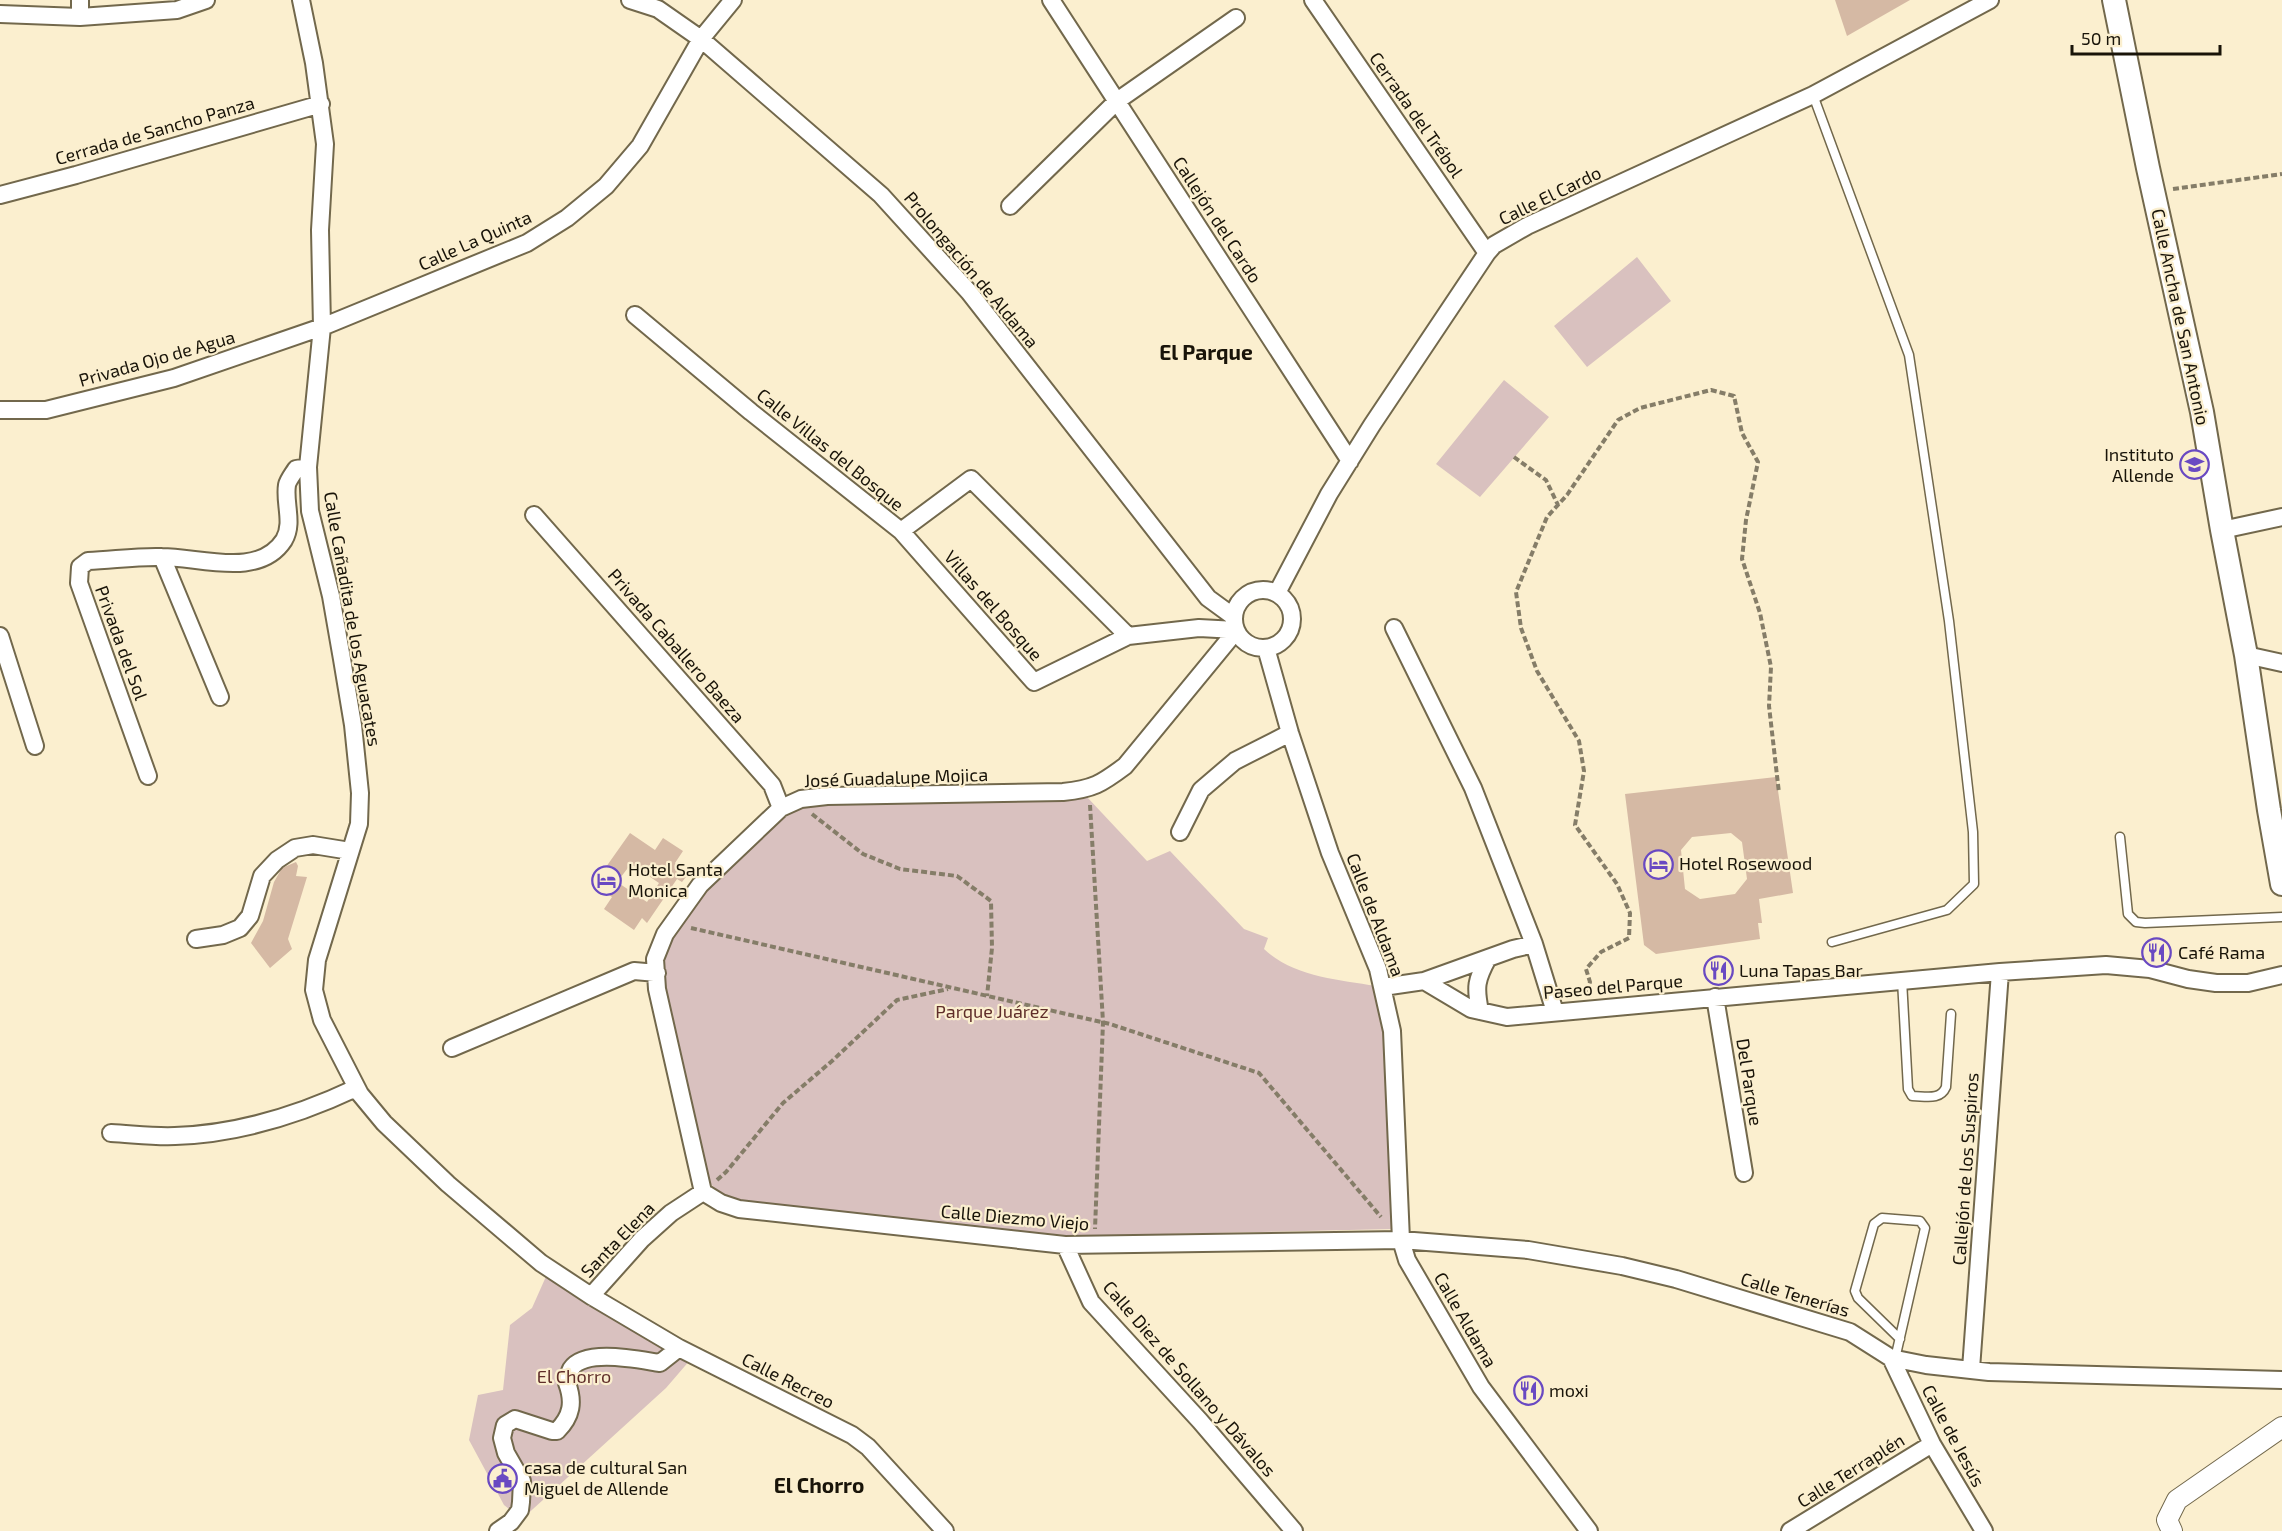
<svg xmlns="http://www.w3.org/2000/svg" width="2282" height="1531" viewBox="0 0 2282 1531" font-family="'Exo 2',sans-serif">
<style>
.green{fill:#d9c1bf}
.building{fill:#d5b9a4;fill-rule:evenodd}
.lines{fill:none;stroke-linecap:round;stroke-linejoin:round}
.service-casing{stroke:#72684c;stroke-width:11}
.minor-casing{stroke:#72684c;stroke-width:20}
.tertiary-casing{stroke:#72684c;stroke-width:22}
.secondary-casing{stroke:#72684c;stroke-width:26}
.path{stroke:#857d68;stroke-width:4;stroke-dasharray:6 3;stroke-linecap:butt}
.service{stroke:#fff;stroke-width:8}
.minor{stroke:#fff;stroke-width:16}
.tertiary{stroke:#fff;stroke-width:20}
.secondary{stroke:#fff;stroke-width:22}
.labels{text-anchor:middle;stroke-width:4.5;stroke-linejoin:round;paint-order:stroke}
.street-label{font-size:18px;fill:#191409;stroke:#fbefcf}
.poi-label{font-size:18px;fill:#191409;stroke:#fbefcf;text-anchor:start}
.park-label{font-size:18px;fill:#5f2d29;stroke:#fbefcf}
.quarter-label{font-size:21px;font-weight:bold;fill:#191409;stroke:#fbefcf}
</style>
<rect width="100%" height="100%" fill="#fbefcf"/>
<path class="green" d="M1637,257L1671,301L1587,367L1554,326Z
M1504,380L1549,417L1480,497L1436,464Z
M1058,796L1087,797L1147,861L1170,851L1244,929L1268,938L1264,949C1294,977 1337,979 1376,986L1386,1032L1394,1229L1073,1236L751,1203L725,1199L708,1181C696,1131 685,1080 673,1030C669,1013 658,975 662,959C670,918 763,824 799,804Z
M548,1272L697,1352L666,1388L522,1519L504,1505L469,1440L478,1395L503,1390L510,1325L532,1308Z"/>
<path class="building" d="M1835,0H1910L1847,36Z
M1776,777L1793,893L1759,899L1762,923H1758L1760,939L1656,954L1644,945L1625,794ZM1731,833L1742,842L1747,879L1735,894L1700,899L1685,889L1681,850L1692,837Z
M630,833L655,850L663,838L683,851L675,863L689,873L682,882L677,879L647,923L642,918L634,930L604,909L612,897L594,884ZM631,864L659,883L647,902L617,882Z
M296,862L298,866L296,876L307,877L288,939L292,949L270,968L251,943L263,921L274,882L282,868Z"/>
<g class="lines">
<defs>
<path id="service" d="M1813,95L1909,355L1949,621L1973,832L1974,884L1947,910L1832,942
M2120,837L2128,914L2136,922L2145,923L2282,917
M1902,980L1908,1089L1912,1096C1925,1096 1940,1101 1946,1087L1951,1014
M1895,1359L1925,1228L1920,1221L1882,1218L1874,1224L1855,1291L1858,1298L1900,1339"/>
<path id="minor" d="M80,0V17
M301,0L314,63L325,144L320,230L322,327L308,467L310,511L331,596L342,659L353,725L360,793L359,824L317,960L314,990L322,1020L360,1094L384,1123L448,1184L541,1263L591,1296L679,1348L852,1435L868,1447L945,1531
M630,0L658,9L701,39L881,195L969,292L1208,598L1234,617
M1051,0L1350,461
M1313,0L1487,253
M0,14L80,17L177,10L206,0
M0,195L76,175L321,104
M1010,206L1117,101L1236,18
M635,315L751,412L901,531L1034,682L1128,636L1199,628L1236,630
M0,410H46L174,378L322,327L527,243L567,218L606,186L640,146L701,39L733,0
M534,515L772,785L781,808
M2222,530L2282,517
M901,531L971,479L1128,636
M162,557L220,697
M1234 619a29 29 0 1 1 58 0a29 29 0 1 1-58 0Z
M1277,593L1329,494L1372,425L1487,253L1494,245L1527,226L1813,95L1990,0
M1394,628L1473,788L1534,944L1555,1012
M0,636L35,746
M1266,648L1290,733L1330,853L1378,969L1392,1031L1401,1240L1407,1260L1481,1387L1589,1531
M2246,655L2282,663
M148,776L79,583L80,567L88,561C113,560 138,556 162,557C200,557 259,579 284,540C294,523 284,503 287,485C288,480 293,474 296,469L308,467
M1180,832L1201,790L1235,761L1290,733
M196,939L223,935L240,928L250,916L262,876L277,860L295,848L313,845L350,851
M1424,981L1513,949L1534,944
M1383,987L1424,981L1471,1009L1507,1017L2000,972L2106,965L2150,969L2188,979L2216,983H2248L2282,975
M1715,997L1744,1173
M1480,1011C1475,987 1476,980 1488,958
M452,1048L634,971L657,973
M111,1133C132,1134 154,1137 175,1136C237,1134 301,1114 356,1088
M703,1192L721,1203L739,1209L1065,1245L1401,1240L1528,1250L1622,1266L1676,1279L1850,1332L1891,1358L1926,1365L1989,1372L2282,1380
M703,1192L657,989L655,959L665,934L700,885L781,808L801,799L827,796L1063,792C1093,789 1101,784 1125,766L1236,631
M1065,1245L1091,1302L1200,1421L1294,1531
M591,1296L642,1239L671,1213L703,1192
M1891,1358L1932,1444L1984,1531
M1971,1369L2000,972
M498,1531L511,1522L520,1510L521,1502L522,1481L506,1453L502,1438L505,1425L515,1419L552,1431H557C572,1416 574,1402 567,1383C568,1379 569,1373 571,1369C585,1348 639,1360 660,1363L679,1348
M1790,1531L1932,1444"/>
<path id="tertiary" d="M2172,1531L2167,1520L2177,1500L2282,1427"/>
<path id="secondary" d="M2114,0L2148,168L2202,412L2222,530L2246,655L2269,810L2282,884"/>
</defs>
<use href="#service" class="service-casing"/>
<use href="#minor" class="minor-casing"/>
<use href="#tertiary" class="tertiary-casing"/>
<use href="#secondary" class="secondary-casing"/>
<path class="path" d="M2173,189L2282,174
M1514,457L1546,480L1558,505
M1090,805L1103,1022L1095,1229
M812,814L863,854L900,869L957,876L991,901L992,948L987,996
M691,928L1110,1024L1259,1073L1381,1217
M1587,992L1590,982L1586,969L1601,952L1629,938L1630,913L1617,884L1575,825L1584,771L1579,741L1537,671L1521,628L1516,592L1547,517L1567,495L1618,420L1640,408L1711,390L1734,396L1742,433L1758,462L1746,520L1742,559L1760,613L1771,667L1769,706L1779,793
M717,1180L726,1172L783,1103L832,1061L897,1000L948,989"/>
<use href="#service" class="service"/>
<use href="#minor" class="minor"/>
<use href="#tertiary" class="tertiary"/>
<use href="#secondary" class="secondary"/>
</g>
<defs>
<symbol id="school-ring" viewBox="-11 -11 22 22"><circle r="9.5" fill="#fbefcf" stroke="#6949c2" stroke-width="1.5"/><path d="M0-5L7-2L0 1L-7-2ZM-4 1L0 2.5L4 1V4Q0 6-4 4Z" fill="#6949c2"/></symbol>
<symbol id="hotel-ring" viewBox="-11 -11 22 22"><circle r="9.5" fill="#fbefcf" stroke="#6949c2" stroke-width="1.5"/><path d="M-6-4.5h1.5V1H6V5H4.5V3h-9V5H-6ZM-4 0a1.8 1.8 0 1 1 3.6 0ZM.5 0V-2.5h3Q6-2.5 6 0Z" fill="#6949c2"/></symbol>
<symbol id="restaurant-ring" viewBox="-11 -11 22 22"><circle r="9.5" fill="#fbefcf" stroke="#6949c2" stroke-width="1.5"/><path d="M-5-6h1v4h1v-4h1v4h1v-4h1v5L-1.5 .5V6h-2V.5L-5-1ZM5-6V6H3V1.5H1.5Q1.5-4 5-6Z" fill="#6949c2"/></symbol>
<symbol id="civic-ring" viewBox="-11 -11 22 22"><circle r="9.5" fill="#fbefcf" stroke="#6949c2" stroke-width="1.5"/><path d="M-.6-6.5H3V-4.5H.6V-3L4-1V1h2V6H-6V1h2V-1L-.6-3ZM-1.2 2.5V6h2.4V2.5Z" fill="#6949c2"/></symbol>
</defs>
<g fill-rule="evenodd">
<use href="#school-ring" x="2178" y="448" width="33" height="33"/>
<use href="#hotel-ring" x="1642" y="848" width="33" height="33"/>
<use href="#hotel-ring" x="590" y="864" width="33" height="33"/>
<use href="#restaurant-ring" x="2140" y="936" width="33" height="33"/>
<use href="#restaurant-ring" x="1702" y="954" width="33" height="33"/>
<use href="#restaurant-ring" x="1512" y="1374" width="33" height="33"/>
<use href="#civic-ring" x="486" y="1462" width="33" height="33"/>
</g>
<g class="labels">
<g class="street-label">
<text transform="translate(1416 115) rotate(55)" y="6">Cerrada del Trébol</text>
<text transform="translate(155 131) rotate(-16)" y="6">Cerrada de Sancho Panza</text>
<text transform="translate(1550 196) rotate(-26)" y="6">Calle El Cardo</text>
<text transform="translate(1217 220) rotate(57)" y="6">Callejón del Cardo</text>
<text transform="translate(475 241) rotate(-24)" y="6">Calle La Quinta</text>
<text transform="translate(971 270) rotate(50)" y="6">Prolongación de Aldama</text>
<text transform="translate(2180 317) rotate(78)" y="6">Calle Ancha de San Antonio</text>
<text transform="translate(157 359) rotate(-16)" y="6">Privada Ojo de Agua</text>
<text transform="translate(830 450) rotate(39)" y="6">Calle Villas del Bosque</text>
<text transform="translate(993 606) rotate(49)" y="6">Villas del Bosque</text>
<text transform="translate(352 619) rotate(80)" y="6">Calle Cañadita de los Aguacates</text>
<text transform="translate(121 643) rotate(70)" y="6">Privada del Sol</text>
<text transform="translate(676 646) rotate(49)" y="6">Privada Caballero Baeza</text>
<text transform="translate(896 778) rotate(-2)" y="6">José Guadalupe Mojica</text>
<text transform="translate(1375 915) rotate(69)" y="6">Calle de Aldama</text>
<text transform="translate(1613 987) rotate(-5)" y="6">Paseo del Parque</text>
<text transform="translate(1749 1082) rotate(81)" y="6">Del Parque</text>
<text transform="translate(1966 1169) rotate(-86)" y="6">Callejón de los Suspiros</text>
<text transform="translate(1015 1218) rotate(5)" y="6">Calle Diezmo Viejo</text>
<text transform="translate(618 1240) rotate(-46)" y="6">Santa Elena</text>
<text transform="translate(1795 1295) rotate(17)" y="6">Calle Tenerías</text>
<text transform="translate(1465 1320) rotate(60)" y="6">Calle Aldama</text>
<text transform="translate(1189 1379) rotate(49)" y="6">Calle Diez de Sollano y Dávalos</text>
<text transform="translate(788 1381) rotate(27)" y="6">Calle Recreo</text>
<text transform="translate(1953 1436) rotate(62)" y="6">Calle de Jesús</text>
<text transform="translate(1851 1471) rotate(-32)" y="6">Calle Terraplén</text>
</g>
<g class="poi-label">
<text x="2174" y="461" text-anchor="end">Instituto<tspan x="2174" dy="21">Allende</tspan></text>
<text x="1679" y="870">Hotel Rosewood</text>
<text x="628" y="876">Hotel Santa<tspan x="628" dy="21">Monica</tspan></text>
<text x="2178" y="959">Café Rama</text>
<text x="1739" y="977">Luna Tapas Bar</text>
<text x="1549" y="1397">moxi</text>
<text x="524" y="1474">casa de cultural San<tspan x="524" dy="21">Miguel de Allende</tspan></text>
</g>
<g class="park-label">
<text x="992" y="1018">Parque Juárez</text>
<text x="574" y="1383">El Chorro</text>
</g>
<g class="quarter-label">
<text x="1206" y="360">El Parque</text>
<text x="819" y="1493">El Chorro</text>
</g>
</g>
<path d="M2072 45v9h148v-9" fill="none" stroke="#191409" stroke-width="3"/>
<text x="2081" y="45" font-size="18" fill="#191409" stroke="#fbefcf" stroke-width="4.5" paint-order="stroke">50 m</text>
</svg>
